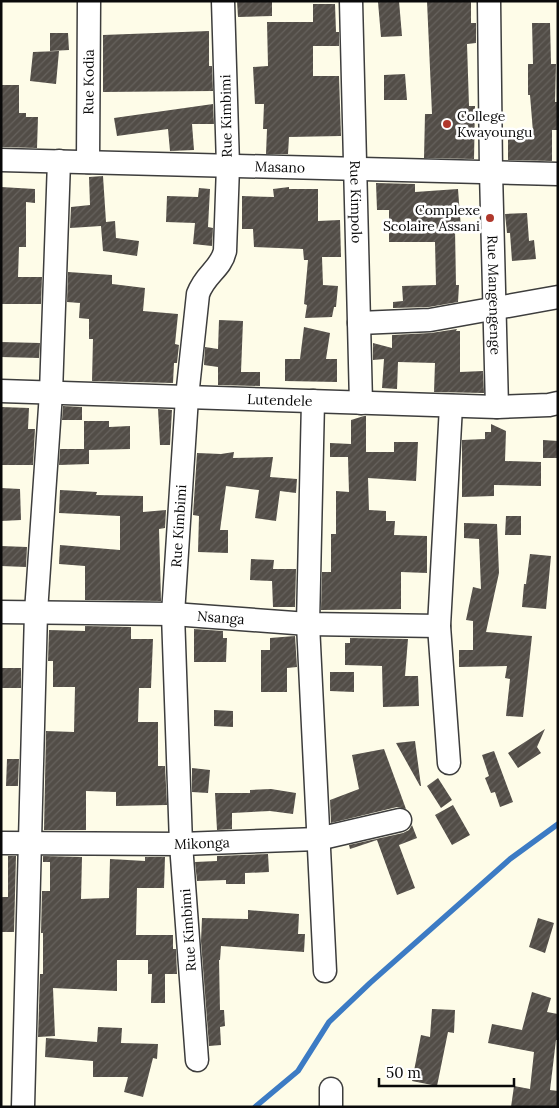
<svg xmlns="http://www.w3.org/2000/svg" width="559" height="1108" viewBox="0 0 559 1108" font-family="Lora,serif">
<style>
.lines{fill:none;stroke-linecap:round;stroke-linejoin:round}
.stream{stroke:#3c7bc4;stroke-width:5.5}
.building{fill:url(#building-hatch)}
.minor-casing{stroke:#3d3d3d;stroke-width:25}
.minor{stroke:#fff;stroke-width:22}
.poi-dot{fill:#b0382c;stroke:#fff;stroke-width:2}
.labels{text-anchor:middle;stroke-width:5;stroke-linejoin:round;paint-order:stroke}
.street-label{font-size:14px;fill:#0a0a0a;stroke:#fff}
.poi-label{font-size:14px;fill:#0a0a0a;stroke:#fff;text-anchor:start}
</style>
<defs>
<pattern id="building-hatch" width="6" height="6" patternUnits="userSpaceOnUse" patternTransform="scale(1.25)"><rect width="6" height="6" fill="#524d47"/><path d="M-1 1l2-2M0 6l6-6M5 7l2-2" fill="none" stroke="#66625d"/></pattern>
</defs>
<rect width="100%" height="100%" fill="#fefce8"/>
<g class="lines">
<path class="stream" d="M255,1107L298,1071L329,1022L370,983L510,859L558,824"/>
</g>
<path class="building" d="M237,1H272V16L238,17Z
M399,1L402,36L381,37L378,2Z
M427,1H471V23H476V43L467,44L469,106H475L474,159L424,158L425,114H432Z
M313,4H335L336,32H339V46H313V76H339L341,136L289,137L288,154H266L267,129H263L264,104H255L253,67L268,66L267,22H313Z
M532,23H550L551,64H556L555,102H558V130H552V161L508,160V132H533L530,95H528V64H533Z
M209,31V66H212L213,91L103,92V35Z
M50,33H68L69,50L50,51Z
M59,51L56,84L30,81L33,52Z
M405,74L407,100H384V75Z
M1,85H19V113H26V117H38L37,148L1,147Z
M213,104L214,124H192L194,150L170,151L168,129L117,136L114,118Z
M103,176L106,222L115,221L116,238L139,241L137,256L103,251L101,226L70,228L71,207L90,205L89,177Z
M376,183L415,184V192L458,189L461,229H455L456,285H459L458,302L429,307L393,308V302L403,301L402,286L436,285L435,242H389V210H377Z
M1,187L35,189V203L26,202V247H19L18,277H42L41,304H1Z
M289,187V189H318V221L340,220L341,257H322L323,285L338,286L336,307H334L332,317L305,318L307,305L304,304L308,260H304L303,249L254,247L253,229H242V196L274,197L273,189Z
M199,188L210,189L208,227L213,228L212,246L193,244L195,223L166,222L167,196L198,197Z
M527,213L529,241L534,240L536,259L512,261L510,233H507L505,214Z
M68,272L112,275V284L145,288L143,311L178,314L175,344L179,345L177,363H174L173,383L92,381L93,339H89V319L79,318L80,303L67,302Z
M219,320L243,321L241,372H260V386L218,385V367L204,365L205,347L218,349Z
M304,327L330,333L326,359H337V382L285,381V359H300Z
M457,329L456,331H460V372L483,371L484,393L434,392L435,363L398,362L397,389L382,388L384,359L373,360V343L392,348V335L431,333Z
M1,342L40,343L39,358L1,357Z
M63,406L82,407V420H62Z
M1,407L29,408L28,429H35L33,465H1Z
M158,409L172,410L170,445H160Z
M364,416H366V452H394V442H418L416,481L368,478L369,510L386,511V521H395L394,535L427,536V573L401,572V609L321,610L322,572H331V534H336V491L349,492L348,457H330V443L351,444V420Z
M84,421H109V427L130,426V449L89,450V464L59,465L60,449H84Z
M491,424L506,431L505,461L541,462V486L494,485V496L462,497V440L485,439V432H491Z
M543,440L558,441V458H543Z
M234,452L233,458L273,457L270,477L297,479L296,493L280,491L276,521L255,518L259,490L226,486L220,530H228V553L198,552L199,516L193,515L197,453L221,454Z
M1,488L20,489L21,520L1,521Z
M60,490L97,492L96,495L143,496V512L166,510L165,528L159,529L161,601L85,600V566L59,564L60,545L120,550V516L59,513Z
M506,516H521V535H505Z
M464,523L497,524L499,573L486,632L532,636L523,717L506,716L510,679L505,678L507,666L459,667V650H473V621L466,620L473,587L481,589L479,539L464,538Z
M1,546L27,547L26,567L1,566Z
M530,554L551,556L546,609L522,607L524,584H526Z
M251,559L274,560L273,569H296L295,607H273L272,581L250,580Z
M85,626L131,627V639H153L151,688H139L138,722H158V766H165L167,805L116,806V792L86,791V830H44L46,731L74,732L75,687H53V661H48L49,630L85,631Z
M194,629L223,631V638H227L226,662H194Z
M295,636L297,667L287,668V692H261V650H270V638Z
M350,638L408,639L405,676H418L419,706L383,707L382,666L345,665V643H350Z
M1,668H21V688H1Z
M330,672H354V692L330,691Z
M214,710L233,711V727L214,726Z
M545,729L537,747L541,753L518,768L508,753Z
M415,741L421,786H420L396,743Z
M384,749L406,809L397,807L331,823L330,800L359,789L352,755Z
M494,751L513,802L500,807L495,792L491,793L485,778L489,776L482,755Z
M7,759H19L18,786H6Z
M192,768L210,770L208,793L192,792Z
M438,778L452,800L441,808L427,786Z
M271,789L296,793L293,814L270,811L232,813V829L217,830L215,793H250V790Z
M453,805L470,835L452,845L435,815Z
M412,825L417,838L399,845L415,888L397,895L377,840L350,849L349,845L403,833L409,830Z
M268,854L269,872L245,873V884H226V880L197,881L195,862L217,861V856Z
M8,856H16L14,932H1V897H8Z
M43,856L82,857L81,899L109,898L110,859L145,861V857H165L164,888H137L136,935H173V949H176L177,974H165V1003H151L152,974H148V960H117V991L53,988L55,1036L38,1037L40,974H43V933H41L42,891H50V862H43Z
M248,910L299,914L298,934H305L304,952L221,946L220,960H219L220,1010H224L225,1026L220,1027L221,1045L209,1046L201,941L202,918L248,919Z
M538,918L554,923L545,953L529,947Z
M532,992L551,998L547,1012L558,1014V1040H556L550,1090L558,1091V1107H511L514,1086L530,1089L534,1052L488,1043L492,1024L522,1030Z
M432,1009L455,1010L454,1033L448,1032L437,1086L412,1081L421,1035L430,1037Z
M98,1027L122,1028L121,1043L158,1044L157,1059L153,1058L143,1097L124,1092L128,1077H93V1061L45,1057L46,1038L97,1042Z"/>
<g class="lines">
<defs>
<g id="minor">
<path id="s1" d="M351,1L361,403"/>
<path id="s2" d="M489,1L491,172L497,407"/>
<path id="s3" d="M1,160L558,174"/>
<path id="s4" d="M88,162L89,1"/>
<path d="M359,323L430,320L558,297"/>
<path id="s5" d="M1,391L497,407L549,405L558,403"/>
<path d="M313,401L308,624L325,971"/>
<path id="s6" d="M1,612L173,614L308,624L439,626"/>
<path d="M449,763L439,626L451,406"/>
<path id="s7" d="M1,843L181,844L318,839L400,820"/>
<path id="s8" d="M197,1060L181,844L173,614L187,397L198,294C205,274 221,269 225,251L228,166L223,1"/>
<path d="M331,1089V1107"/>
<path d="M23,1107L36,612L51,393L59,161"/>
</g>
</defs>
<use href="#minor" class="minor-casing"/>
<use href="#minor" class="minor"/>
</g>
<g class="poi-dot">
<circle cx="447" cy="124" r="5"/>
<circle cx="490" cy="218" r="5"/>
</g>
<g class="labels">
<g class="street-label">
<text dy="5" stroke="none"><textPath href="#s4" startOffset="80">Rue Kodia</textPath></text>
<text transform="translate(226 116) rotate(-91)" y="5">Rue Kimbimi</text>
<text dy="5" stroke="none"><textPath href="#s3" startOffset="279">Masano</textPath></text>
<text dy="5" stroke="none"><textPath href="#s1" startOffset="201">Rue Kimpolo</textPath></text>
<text dy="5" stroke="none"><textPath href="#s2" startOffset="294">Rue Mangengenge</textPath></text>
<text dy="5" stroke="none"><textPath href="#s5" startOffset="279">Lutendele</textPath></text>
<text dy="5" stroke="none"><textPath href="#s8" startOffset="535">Rue Kimbimi</textPath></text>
<text dy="5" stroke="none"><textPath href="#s6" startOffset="220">Nsanga</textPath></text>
<text dy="5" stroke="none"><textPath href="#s7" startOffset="201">Mikonga</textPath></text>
<text transform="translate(188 930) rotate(-94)" y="5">Rue Kimbimi</text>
</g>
<g class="poi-label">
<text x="457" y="121">College<tspan x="457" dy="16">Kwayoungu</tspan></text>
<text x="480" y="215" text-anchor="end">Complexe<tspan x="480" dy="16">Scolaire Assani</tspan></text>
</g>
</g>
<rect width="559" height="1108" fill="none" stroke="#0a0a0a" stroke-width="5"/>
<path d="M379 1078v8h135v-8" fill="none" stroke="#0a0a0a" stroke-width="2.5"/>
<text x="386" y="1078" font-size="15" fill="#0a0a0a" stroke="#ffffff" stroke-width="4" paint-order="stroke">50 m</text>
</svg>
